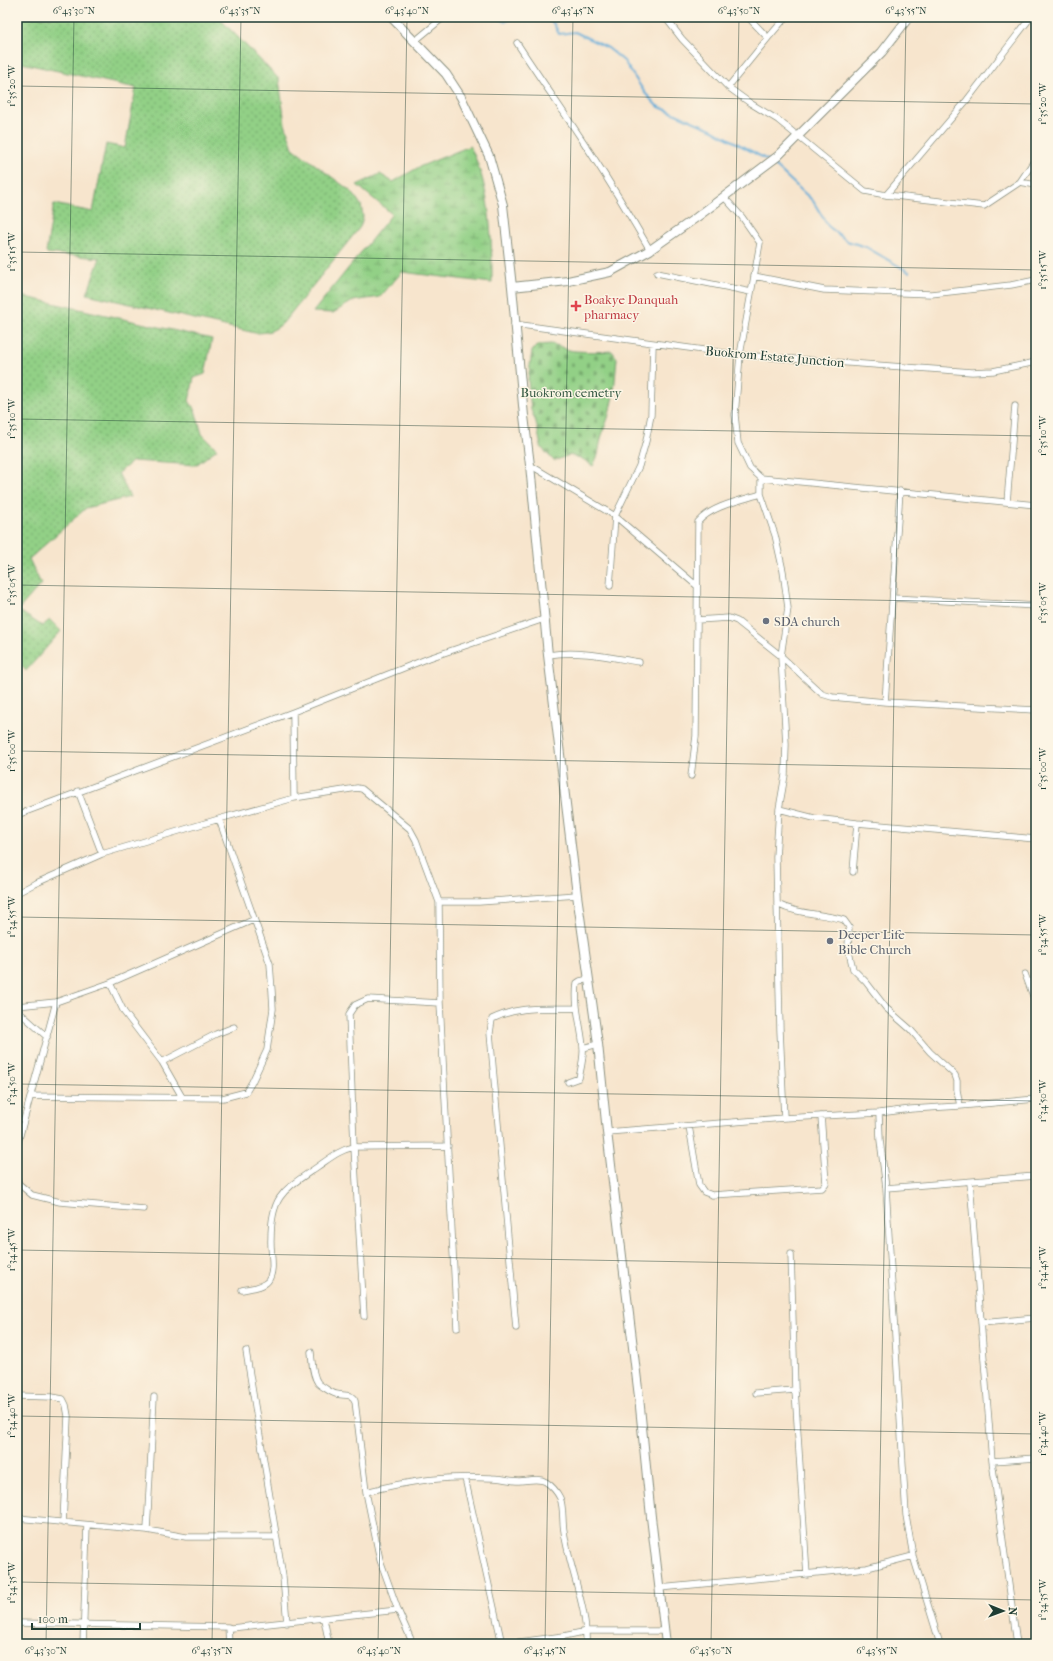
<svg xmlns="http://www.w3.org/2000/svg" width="1053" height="1661" viewBox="0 0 1053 1661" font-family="'IM FELL French Canon',serif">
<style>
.grass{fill:url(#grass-dots);stroke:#58865d}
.wetland{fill:url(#wetland-marsh);stroke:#58865d}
.cemetery{fill:url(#cemetery-stones);stroke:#58865d}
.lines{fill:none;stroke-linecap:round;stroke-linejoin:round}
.stream{stroke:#5fabd8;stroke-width:2}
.street-casing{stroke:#8b9180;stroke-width:7}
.secondary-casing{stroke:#8b9180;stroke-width:10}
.street{stroke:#fff;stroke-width:5.5}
.secondary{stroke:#fff;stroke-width:8}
.ticks{fill:none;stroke:#1f3d34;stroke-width:1;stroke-opacity:0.45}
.health-dot{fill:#e0444e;stroke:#fcf5e5;stroke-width:1.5}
.worship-dot{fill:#6b7280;stroke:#fcf5e5;stroke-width:1.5}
.labels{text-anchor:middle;stroke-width:3;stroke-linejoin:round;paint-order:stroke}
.health-label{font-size:13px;fill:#be3a42;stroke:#fcf5e5;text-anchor:start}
.street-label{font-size:13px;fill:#1f3d34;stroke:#fcf5e5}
.park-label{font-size:13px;fill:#365a44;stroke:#fcf5e5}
.worship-label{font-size:13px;fill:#5b616d;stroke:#fcf5e5;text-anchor:start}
.neatline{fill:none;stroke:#1f3d34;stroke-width:1.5}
.ticks-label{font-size:10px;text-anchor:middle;fill:#1f3d34}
</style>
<defs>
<pattern id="grass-dots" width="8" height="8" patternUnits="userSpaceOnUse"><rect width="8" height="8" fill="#92d086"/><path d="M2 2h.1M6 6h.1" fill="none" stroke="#77aa6e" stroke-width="1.8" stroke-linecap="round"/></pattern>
<pattern id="wetland-marsh" width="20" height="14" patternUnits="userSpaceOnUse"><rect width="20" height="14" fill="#92d086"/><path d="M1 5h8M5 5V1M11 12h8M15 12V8" fill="none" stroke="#77aa6e"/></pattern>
<pattern id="cemetery-stones" width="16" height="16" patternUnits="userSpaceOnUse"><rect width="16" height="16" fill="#92d086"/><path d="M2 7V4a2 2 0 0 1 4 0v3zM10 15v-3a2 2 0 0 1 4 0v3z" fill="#77aa6e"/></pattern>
</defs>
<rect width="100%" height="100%" fill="#fcf5e5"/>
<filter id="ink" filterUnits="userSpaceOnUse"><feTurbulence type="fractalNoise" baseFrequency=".025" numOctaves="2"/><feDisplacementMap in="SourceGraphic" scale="8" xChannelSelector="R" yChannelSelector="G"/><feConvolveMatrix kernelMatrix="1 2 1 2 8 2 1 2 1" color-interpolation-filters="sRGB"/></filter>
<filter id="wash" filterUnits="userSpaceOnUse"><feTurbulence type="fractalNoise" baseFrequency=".012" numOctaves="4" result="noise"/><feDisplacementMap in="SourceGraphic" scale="16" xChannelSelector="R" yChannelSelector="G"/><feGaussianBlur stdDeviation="0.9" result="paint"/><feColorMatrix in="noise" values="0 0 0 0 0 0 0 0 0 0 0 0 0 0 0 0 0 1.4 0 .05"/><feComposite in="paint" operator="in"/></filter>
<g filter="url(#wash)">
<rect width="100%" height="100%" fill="#f7e5cd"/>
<path class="grass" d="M17,17H218L279,79L285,124L293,148L352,192L361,205L363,217L360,227L283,323C274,331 267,333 255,333L87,294L100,258L46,253L54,204L93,212L106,144L125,148L136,88L17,62Z
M17,295L212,339L205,374L194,378L189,401L195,410L202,434L217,449L196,465L133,461L118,473L130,497L86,508L29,559L41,584L18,610L42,626L50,620L61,631L26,671L17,660Z"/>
<path class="wetland" d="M470,146C491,188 492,237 492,283L402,272L380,297L353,301L333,313L313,312L392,214L357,185L380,174L393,182L419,167Z"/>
<path class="cemetery" d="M551,344C558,345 563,348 569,350C576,352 604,352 612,351L617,358L614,392L608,418L601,438L598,455L593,466L581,458L569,455L554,461L541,447L536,422L531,410L528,380L532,351L538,345Z"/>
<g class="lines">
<path class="stream" d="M498,17L505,22L514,17
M548,17L554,24L559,34L575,32L608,48L624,61L645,93L657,106L711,129L769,161
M772,163L813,201L828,226L847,241L866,247L909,272"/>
</g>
</g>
<g filter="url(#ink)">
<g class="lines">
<defs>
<path id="street" d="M665,17L682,39L728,87L750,103L778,120L865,191L886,195L984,206L1020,182L1036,158
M748,17L768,38
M415,41L444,17
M517,43C541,80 566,115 590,152C611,184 631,217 650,250
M728,87L768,38L786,17
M1020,182L1036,185
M886,195L967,100L1031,17
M724,197L742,217L760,243L740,355L735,415L738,443L750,468L761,478V494L775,535L783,571L788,608L781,656L786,744L785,775L779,809L776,857L780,1030L784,1118
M657,273L751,292
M754,276L824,290L931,294L1011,285L1036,280
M514,324L740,355L972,372L993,371L1036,362
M530,465L615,516L697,586
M761,478L1036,505
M1007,502L1015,406
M610,586L615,516L639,466L646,441L651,415L653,344
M893,598L1036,606
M697,620L729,618L737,621L781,656L822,694L832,697L885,702L1036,710
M548,655C578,650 609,657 639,662
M885,702L900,491
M293,712L294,798
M691,776L696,736L698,522C711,506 742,500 761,494
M78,791L102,854
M779,809L814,818L857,823L1036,839
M17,815L293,712L429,658L544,619
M853,872L857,823
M17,893L34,884L102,854L219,819L294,798L357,788L362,789L410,829L416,840L439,902L440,1003L457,1328
M439,902H479L577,895
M777,904C799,915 822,913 844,920L849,927L848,948L853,969L866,982L886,1008L910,1029L930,1052L955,1075L957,1081V1090L960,1106
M1025,974L1036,1004
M110,983L124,1012L162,1062L216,1034L234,1027
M17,1006L56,1002L110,983L253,920
M17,1010L47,1037
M583,1048L598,1044
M162,1062L182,1097
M568,1082L579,1078C581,1068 584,1057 583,1047C581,1024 574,1007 577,983L580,981L589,979
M31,1096L223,1098L246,1092L252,1082L267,1050L273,1009L272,991L270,964L219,819
M879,1113L880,1140L886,1188L906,1515L913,1556L940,1644
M689,1126L699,1185L704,1192L712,1195L822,1188L826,1183L821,1116
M607,1132L784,1118L879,1113L911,1109L960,1106L1036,1099
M17,1146L56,1002
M17,1179L19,1184L32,1195L60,1202L144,1209
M970,1182L992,1461L1017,1644
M886,1188L1036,1176
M791,1254L795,1390L807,1575
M242,1290C250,1288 262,1288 268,1281C276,1270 270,1252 271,1239C271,1195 284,1190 317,1167C329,1159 339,1150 354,1147L448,1146
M364,1316L354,1147L349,1014L355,1005L368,999L440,1003
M981,1323L1036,1318
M516,1328L490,1033L492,1019C520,1005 545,1009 576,1008
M246,1351L283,1577L287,1623
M311,1352C312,1361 312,1375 318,1383C321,1386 332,1393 336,1394C344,1396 352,1393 355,1401L366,1492
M756,1393L795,1390
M17,1396L52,1397L63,1399L66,1405L68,1416L63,1523
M992,1461L1036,1458
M465,1478L502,1644
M17,1518L147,1530L186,1537H276
M147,1530L154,1397
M660,1588L867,1568L913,1556
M324,1619L329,1644
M17,1623L228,1627L231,1628L398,1610
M228,1627L229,1644
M83,1644L87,1525
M413,1644L398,1610L380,1560L366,1492C411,1480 446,1476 492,1478C501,1478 510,1481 519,1481C528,1481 538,1477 546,1482C552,1486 557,1492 560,1498C564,1508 562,1521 564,1531C569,1568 588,1608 586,1644
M504,1644L564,1636L587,1631H664"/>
<path id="secondary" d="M391,17L446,74L461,97L489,156L503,205L512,287L524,416L530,465L548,655L577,895L598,1044L607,1132L639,1397L651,1517L666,1644
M512,287L568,281L610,272L650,250L697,217L778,156L882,52L909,17"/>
</defs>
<use href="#street" class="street-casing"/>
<use href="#secondary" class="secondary-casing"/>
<use href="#street" class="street"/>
<use href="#secondary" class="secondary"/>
</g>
</g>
<path class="ticks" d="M17,86L1036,104M17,252L1036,270M17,419L1036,436M17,585L1036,603M17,751L1036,769M17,917L1036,935M17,1084L1036,1101M17,1250L1036,1268M17,1416L1036,1434M17,1582L1036,1600M46,1644L74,17M212,1644L241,17M378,1644L407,17M545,1644L573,17M711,1644L739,17M877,1644L906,17"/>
<path class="health-dot" d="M574 300h4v4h4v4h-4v4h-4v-4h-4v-4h4z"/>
<g class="worship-dot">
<circle cx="766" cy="621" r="4"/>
<circle cx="830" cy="941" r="4"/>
</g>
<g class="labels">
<g class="health-label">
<text x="584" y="304">Boakye Danquah<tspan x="584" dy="15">pharmacy</tspan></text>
</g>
<g class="street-label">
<text transform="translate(775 356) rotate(5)" y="5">Buokrom Estate Junction</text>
</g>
<g class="park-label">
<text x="571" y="397">Buokrom cemetry</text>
</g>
<g class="worship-label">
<text x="774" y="626">SDA church</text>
<text x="838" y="939">Deeper Life<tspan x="838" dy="15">Bible Church</tspan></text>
</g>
</g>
<rect width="1053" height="1661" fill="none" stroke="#fcf5e5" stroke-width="44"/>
<g transform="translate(1003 1611) rotate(91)" stroke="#fcf5e5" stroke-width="3" paint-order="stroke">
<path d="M0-3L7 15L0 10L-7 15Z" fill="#1f3d34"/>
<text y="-6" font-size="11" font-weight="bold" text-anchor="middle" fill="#1f3d34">N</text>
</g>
<path d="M32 1623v6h108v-6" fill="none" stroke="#1f3d34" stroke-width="2"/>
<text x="38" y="1623" font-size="12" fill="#1f3d34" stroke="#fcf5e5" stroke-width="3" paint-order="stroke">100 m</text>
<rect x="22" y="22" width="1009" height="1617" class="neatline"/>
<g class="ticks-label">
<text x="74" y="14">6°43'30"N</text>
<text x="240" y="14">6°43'35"N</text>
<text x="407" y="14">6°43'40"N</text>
<text x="573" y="14">6°43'45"N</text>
<text x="739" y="14">6°43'50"N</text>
<text x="906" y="14">6°43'55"N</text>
<text transform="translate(11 86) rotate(-90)" y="4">1°35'20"W</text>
<text transform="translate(1042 104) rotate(-90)" y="4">1°35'20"W</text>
<text transform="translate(11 252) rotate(-90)" y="4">1°35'15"W</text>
<text transform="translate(1042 270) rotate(-90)" y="4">1°35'15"W</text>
<text transform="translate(11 419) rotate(-90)" y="4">1°35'10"W</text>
<text transform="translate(1042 436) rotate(-90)" y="4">1°35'10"W</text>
<text transform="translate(11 585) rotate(-90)" y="4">1°35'05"W</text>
<text transform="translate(1042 603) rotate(-90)" y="4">1°35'05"W</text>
<text transform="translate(11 751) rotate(-90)" y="4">1°35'00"W</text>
<text transform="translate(1042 769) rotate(-90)" y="4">1°35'00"W</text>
<text transform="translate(11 917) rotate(-90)" y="4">1°34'55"W</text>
<text transform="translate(1042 935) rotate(-90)" y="4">1°34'55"W</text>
<text transform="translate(11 1084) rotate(-90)" y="4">1°34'50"W</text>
<text transform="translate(1042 1101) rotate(-90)" y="4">1°34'50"W</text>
<text transform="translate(11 1250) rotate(-90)" y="4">1°34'45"W</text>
<text transform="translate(1042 1268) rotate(-90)" y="4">1°34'45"W</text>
<text transform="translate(11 1416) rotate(-90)" y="4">1°34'40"W</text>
<text transform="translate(1042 1434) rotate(-90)" y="4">1°34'40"W</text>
<text transform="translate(11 1583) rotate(-90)" y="4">1°34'35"W</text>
<text transform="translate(1042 1600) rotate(-90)" y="4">1°34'35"W</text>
<text x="46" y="1654">6°43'30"N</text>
<text x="212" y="1654">6°43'35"N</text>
<text x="379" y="1654">6°43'40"N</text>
<text x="545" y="1654">6°43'45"N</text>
<text x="711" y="1654">6°43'50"N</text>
<text x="877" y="1654">6°43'55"N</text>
</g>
</svg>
